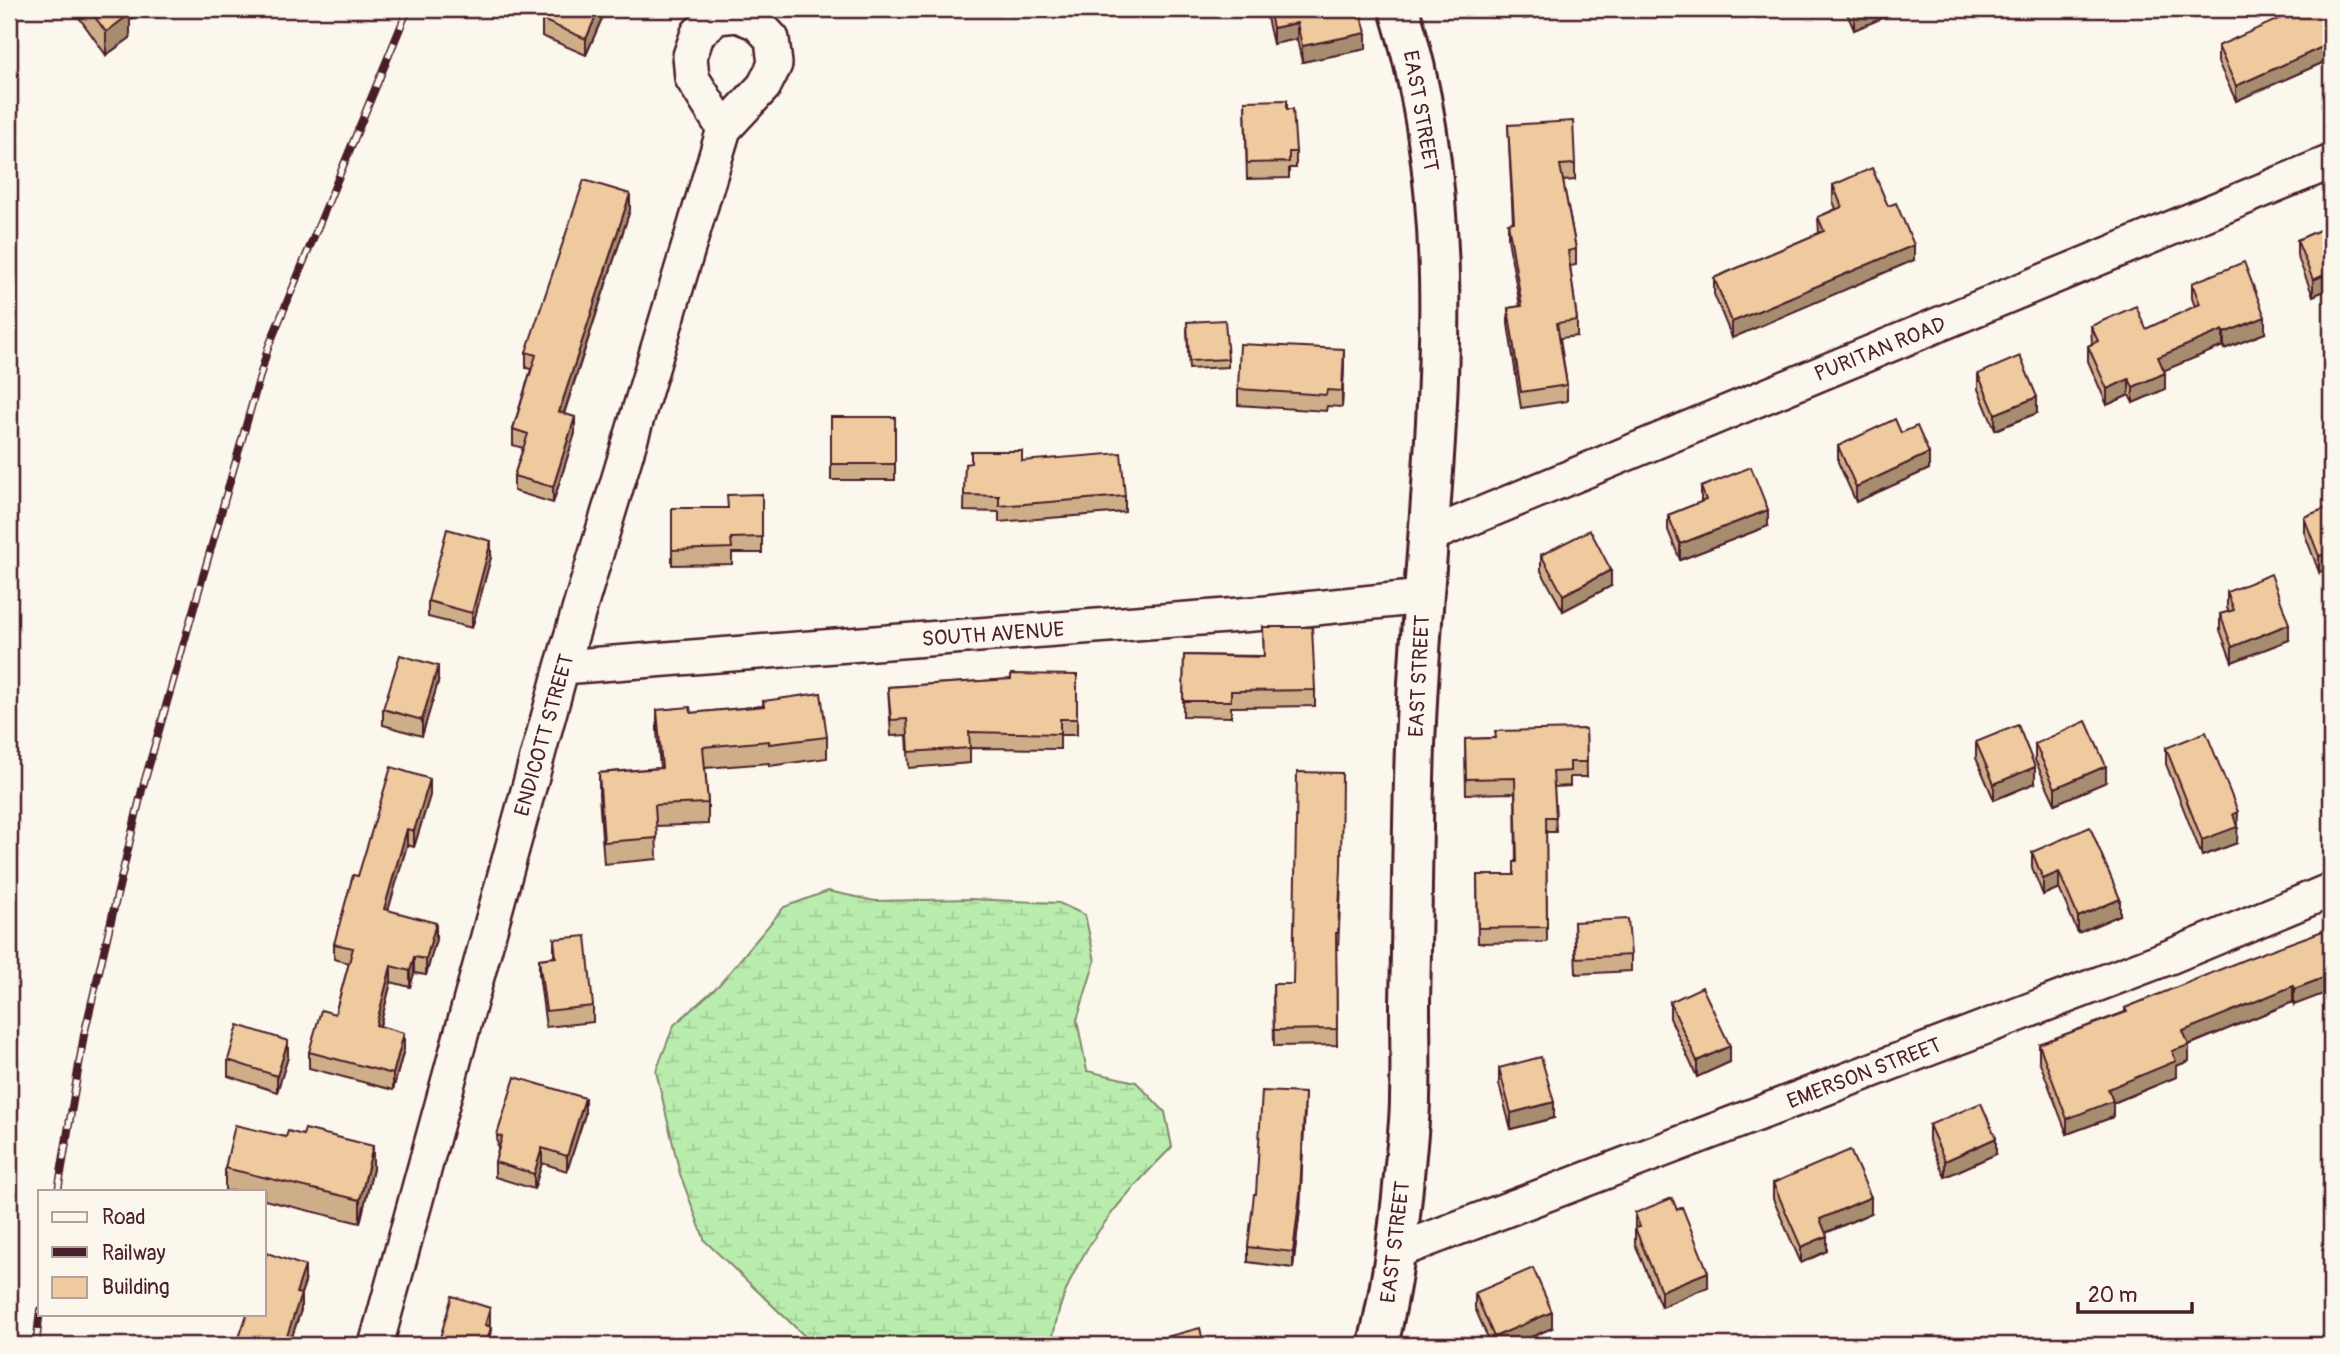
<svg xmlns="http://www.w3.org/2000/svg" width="2340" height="1354" viewBox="0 0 2340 1354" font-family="Pangolin,sans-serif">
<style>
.wetland{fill:url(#wetland-marsh);stroke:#82866c;stroke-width:2}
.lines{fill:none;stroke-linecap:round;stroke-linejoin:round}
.street-casing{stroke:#4a1f2b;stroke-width:38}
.secondary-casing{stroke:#4a1f2b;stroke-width:44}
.street{stroke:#fbf7ec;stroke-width:33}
.secondary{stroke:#fbf7ec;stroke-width:38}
.rail-casing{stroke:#4a1f2b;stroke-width:8}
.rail{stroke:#fbf7ec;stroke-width:5;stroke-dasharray:16;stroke-linecap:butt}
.wall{fill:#ceae89;stroke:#4a1f2b;stroke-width:2}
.shaded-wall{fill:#a78d6f;stroke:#4a1f2b;stroke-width:2}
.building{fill:#efca9f;stroke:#4a1f2b;stroke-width:2}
.labels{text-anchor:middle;stroke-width:7;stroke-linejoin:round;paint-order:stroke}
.street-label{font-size:21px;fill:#4a1f2b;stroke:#fbf7ec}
</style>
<defs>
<pattern id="wetland-marsh" width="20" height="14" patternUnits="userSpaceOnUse" patternTransform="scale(1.75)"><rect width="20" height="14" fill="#b9edae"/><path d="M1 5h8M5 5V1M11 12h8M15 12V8" fill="none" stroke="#a1cb96"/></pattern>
</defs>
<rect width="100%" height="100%" fill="#fbf7ec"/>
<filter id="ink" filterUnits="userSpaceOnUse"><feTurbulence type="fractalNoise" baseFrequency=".0143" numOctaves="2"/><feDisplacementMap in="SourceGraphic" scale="14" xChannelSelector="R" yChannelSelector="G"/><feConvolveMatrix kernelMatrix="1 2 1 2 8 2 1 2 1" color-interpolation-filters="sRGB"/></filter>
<g filter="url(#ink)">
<path class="wetland" d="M828,891L875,901L970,899L1059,903L1085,915L1095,961L1077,1020L1087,1071L1136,1082L1165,1112L1172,1147C1128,1191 1088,1235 1065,1293C1058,1309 1055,1328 1051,1345H814L705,1241L680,1174L656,1071L674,1025L719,985L784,907Z"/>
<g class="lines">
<defs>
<path id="street" d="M1428,536L2331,162
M562,667L1266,613L1423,597
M1395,1252L2172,956L2331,890
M376,1345L562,667L724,129L764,86L775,64L772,39L757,23L737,15L717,17L698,33L690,56L692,78L724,129"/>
<path id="secondary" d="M1378,1345C1392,1286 1400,1225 1405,1165C1407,1143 1410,1120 1410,1098C1411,1066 1410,1035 1410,1003C1412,918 1412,832 1415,747C1423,500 1474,249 1399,9"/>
</defs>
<use href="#street" class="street-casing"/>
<use href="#secondary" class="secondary-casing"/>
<use href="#street" class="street"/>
<use href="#secondary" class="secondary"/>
<defs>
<path id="rail" d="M58,1191L84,1035L142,790L268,348L408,9
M36,1345L40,1310"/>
</defs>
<use href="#rail" class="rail-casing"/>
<use href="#rail" class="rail"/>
</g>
<path class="wall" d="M73,9H146L130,20V38L106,55Z
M606,9L586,55L542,36V20Z
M1265,9H1360L1366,49L1302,62L1297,39L1273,44Z
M1522,9H1571V11L1524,19Z
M1845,9H1904L1854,30Z
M2331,9V59L2236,101L2218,62V46Z
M1245,101L1287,109L1296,152V168H1289V178L1247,179Z
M1508,125L1575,164V180L1563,181L1576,249V265L1570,266L1577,320V336L1560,338L1567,385V401L1521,408L1508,324V308L1520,306L1508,239V223L1513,222Z
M1833,185L1888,206L1914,260L1732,338L1714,294V278L1819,233L1818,217L1836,209L1833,201Z
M630,210L564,414L575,433L553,503L514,491V476L523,448L513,445V429L531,369L526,368V352Z
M2331,225V288L2313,296L2297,255V240Z
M2192,283L2265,333L2224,349L2223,346L2164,370L2165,389L2133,403L2129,395L2107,405L2088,361V346L2092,344L2091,326L2146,329L2195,307L2192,298Z
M1187,330L1228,359V367L1189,369Z
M1344,365L1342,407L1327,406L1326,411L1238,405V389Z
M1978,374L2037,413L1995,430L1978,389Z
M831,417H895V480H831Z
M1901,433L1929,469L1856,502L1838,462V446Z
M1022,461L1125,496V512L999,522V512L964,511L965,464Z
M1701,487L1768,526L1680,560L1668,530V515L1701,502Z
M762,494V553H732V564L672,565V508H727Z
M2331,506L2319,572L2304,532V517Z
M1541,555L1611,586L1563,611L1541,571Z
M491,557L472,628L428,617V601Z
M2227,592L2289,640L2232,662L2220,630V614L2229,612L2227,608Z
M1263,627L1315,690V706L1231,707V717L1183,716L1184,655L1264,656Z
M1077,675V735H1060V749L970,748V763L909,768L907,735L891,736L888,687Z
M438,682L422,736L383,725V709Z
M763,701L827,737V758L769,766V763L705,768L708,803V824L656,826L657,859L604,864L599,795V773L660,768L657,731V710L691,713L763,706Z
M1586,729L1587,777H1570V786L1554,787L1556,832H1546L1547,942L1478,943L1477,875H1514L1516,862L1515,793L1466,794L1465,739L1495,738Z
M1976,742L2035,783L1994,800L1976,758Z
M2035,744L2106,782L2055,804L2035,760Z
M2166,748L2238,828L2237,829V843L2202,856L2166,764Z
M430,795L414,847L407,845L388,910L436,939L426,975L414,973L410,987L391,982L380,1026L404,1049L393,1090L309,1068V1052L335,1014L349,963L334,959V944L358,876Z
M2032,852L2120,915L2078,933L2059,888L2043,895L2032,867Z
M1341,884L1338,949H1336L1337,1045L1274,1046L1273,984H1293Z
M1574,922L1631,955V971L1576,974Z
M2331,928L2294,1005L2293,1002L2189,1045V1061L2176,1066V1077L2113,1103V1117L2067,1134L2039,1060V1044L2125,1012V1008Z
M554,939L593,1006V1022L546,1027L539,974V959L554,957Z
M1670,1002L1730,1062L1697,1077L1670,1018Z
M288,1057L277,1092L228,1076V1060Z
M1499,1068L1554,1118L1511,1129L1499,1084Z
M1305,1109L1300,1209L1293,1268L1248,1262V1247L1256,1194Z
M585,1114L567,1171L542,1163L534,1189L495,1177V1162L498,1151L497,1135Z
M1929,1125L1996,1154L1945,1177L1929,1141Z
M225,1168L373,1169L360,1223L264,1200V1191H225Z
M1773,1183L1871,1213L1826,1233L1827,1251L1801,1263L1773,1199Z
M1635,1213L1708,1287L1661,1307L1635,1244Z
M305,1282L301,1294V1310L289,1345H239V1338Z
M1475,1293L1552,1328L1512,1345H1491L1475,1308Z"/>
<path class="shaded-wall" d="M122,9H146L130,20V38L106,55V32Z
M599,9H606L586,55V39Z
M1867,9H1904L1854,30V14Z
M1297,23V39L1273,44V28Z
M1366,33V49L1302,62V46Z
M2331,43V59L2236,101V86Z
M630,194V210L559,428V412Z
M1914,245V260L1732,338V322Z
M2331,272V288L2313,296V280Z
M2265,317V333L2224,349V333Z
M2223,330V346L2158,373V357Z
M1344,349V365L1342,407V391Z
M2165,373V389L2133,403V387Z
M2129,379V395L2107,405V389Z
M2037,397V413L1995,430V414Z
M575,417V433L553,503V487Z
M1929,453V469L1856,502V487Z
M1768,510V526L1680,560V544Z
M491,541V557L472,628V613Z
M2331,552V568L2319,572V556Z
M1611,570V586L1563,611V595Z
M2289,624V640L2232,662V647Z
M438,666V682L422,736V720Z
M2106,766V782L2055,804V788Z
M2035,767V783L1994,800V784Z
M430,779V795L414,847V831Z
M2238,812L2237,843L2202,856V840L2233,814Z
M407,829V845L384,925V909Z
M2059,872V888L2043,895V879Z
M2120,899V915L2078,933V917Z
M436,923V939L426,975V959Z
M414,957V973L410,987V971Z
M391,966V982L376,1041V1025Z
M2331,975V991L2294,1005V989Z
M2293,986V1002L2183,1047V1031Z
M404,1033V1049L393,1090V1074Z
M288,1041V1057L277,1092V1076Z
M2189,1045V1061L2176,1066V1077L2113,1103V1117L2067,1134V1119L2108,1089L2172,1051Z
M1730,1046V1062L1697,1077V1061Z
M1305,1093L1300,1209L1293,1268V1252Z
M585,1098V1114L567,1171V1156Z
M1554,1102V1118L1511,1129V1113Z
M1996,1138V1154L1945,1177V1161Z
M373,1146V1169L360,1223V1200Z
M542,1148V1163L534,1189V1174Z
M1871,1197V1213L1820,1235V1219Z
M1827,1236V1251L1801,1263V1247Z
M305,1266V1282L300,1296L301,1294V1310L289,1345H284L296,1293Z
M1708,1272V1287L1661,1307V1291Z
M490,1308V1324L485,1341V1325Z
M1552,1312V1328L1512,1345H1494V1337Z
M491,1327V1345H486Z"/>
<path class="building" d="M89,9H126L130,14L106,32Z
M547,9H599L586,39L542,20Z
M1269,9H1360L1366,33L1302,46L1297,23L1273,28Z
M1852,9H1867L1854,14Z
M2301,9H2331V43L2236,86L2218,46Z
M1287,100V109H1293L1296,152H1289V162L1247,163L1245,101Z
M1573,121L1575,164L1560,165L1576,249L1568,251L1577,320L1557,323L1567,385L1521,392L1508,308L1522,306L1508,223L1514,222L1508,125Z
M1872,168L1888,206L1896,203L1914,245L1732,322L1714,278L1824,231L1818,217L1842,207L1833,185Z
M584,180L630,194L559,412L575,417L553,487L514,476L528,434L513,429L536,355L526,352Z
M2331,225V272L2313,280L2297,240Z
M2244,262L2265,317L2224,333L2223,330L2158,357L2165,373L2133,387L2129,379L2107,389L2088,346L2098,341L2091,326L2136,306L2146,329L2200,304L2192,283Z
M1225,320L1228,359L1189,361L1187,322Z
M1240,344L1344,349L1342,391L1327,390L1326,395L1238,389Z
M2020,356L2037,397L1995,414L1978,374Z
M831,417H895V464H831Z
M1895,419L1901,433L1917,426L1929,453L1856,487L1838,446Z
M971,451H1022V461L1121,453L1125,496L999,506V496L964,495L965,464L971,463Z
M1751,467L1768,510L1680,544L1668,515L1706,500L1701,487Z
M762,494V537L731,538L732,548L672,550V508H728L727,495Z
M2331,506V552L2319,556L2304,517Z
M447,529L491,541L472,613L428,601Z
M1590,530L1611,570L1563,595L1541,555Z
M2271,574L2289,624L2232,647L2220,614L2234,610L2227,592Z
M1263,627H1312L1315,690L1231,691V701H1183L1184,655L1264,657Z
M400,655L438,666L422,720L383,709Z
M1011,674L1077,675V719H1060V734L969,732L970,748L909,752L907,719L891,720L888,687L1011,679Z
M821,693L827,737L769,744V741L703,747L708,803L655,805L657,838L604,842L599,773L662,768L657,710L690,707L691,713L764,706L763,701Z
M2086,721L2106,766L2055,788L2035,744Z
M2018,725L2035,767L1994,784L1976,742Z
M1586,729L1587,762H1570V771L1553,772L1556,817H1546L1547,927L1478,928L1477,875H1514V862H1517L1515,778L1466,779L1465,739L1496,738L1495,731Z
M2206,732L2238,812L2233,814L2237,827L2202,840L2166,748Z
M391,767L430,779L414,831L407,829L384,909L436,923L426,959L414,957L410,971L391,966L376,1025L404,1033L393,1074L309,1052L321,1010L335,1014L353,948L334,944L353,875L358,876Z
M1297,772L1342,773L1341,868L1338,933H1336L1337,1029L1274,1030L1273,984H1293Z
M2090,827L2120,899L2078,917L2059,872L2043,879L2032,852Z
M1628,919L1631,955L1576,958L1574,922Z
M2331,928V975L2294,989L2293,986L2183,1031L2189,1045L2172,1051L2176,1061L2108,1089L2113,1101L2067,1119L2039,1044L2127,1012L2125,1008L2246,959Z
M586,936L593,1006L546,1011L539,959L556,957L554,939Z
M1702,987L1730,1046L1697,1061L1670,1002Z
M238,1025L288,1041L277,1076L228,1060Z
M1541,1057L1554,1102L1511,1113L1499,1068Z
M515,1077L585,1098L567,1156L542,1148L534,1174L495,1162L502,1137L497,1135Z
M1262,1091L1305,1093L1300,1193L1293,1252L1248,1247L1254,1194H1256Z
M1981,1103L1996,1138L1945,1161L1929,1125Z
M235,1125L286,1137L288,1131L303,1135L305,1129L373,1146L360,1200L225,1168Z
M1850,1150L1871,1197L1820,1219L1827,1236L1801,1247L1773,1183Z
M1672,1198L1677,1210L1682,1207L1708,1272L1661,1291L1635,1228L1640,1227L1635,1213Z
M267,1253L305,1266L296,1293L301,1294L284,1345H241L243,1339L239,1338L247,1314H264V1261Z
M1533,1268L1552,1312L1494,1337L1475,1293Z
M452,1296L490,1308L485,1325L491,1327L486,1345H438Z
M1200,1328L1204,1345H1157L1155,1340Z"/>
</g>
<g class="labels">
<g class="street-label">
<text transform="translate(1421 111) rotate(80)" y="7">EAST STREET</text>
<text transform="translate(1880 349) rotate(-22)" y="7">PURITAN ROAD</text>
<text transform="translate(993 634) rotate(-4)" y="7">SOUTH AVENUE</text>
<text transform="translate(1419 676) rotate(-87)" y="7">EAST STREET</text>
<text transform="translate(544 735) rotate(-74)" y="7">ENDICOTT STREET</text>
<text transform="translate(1864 1073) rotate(-21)" y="7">EMERSON STREET</text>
<text transform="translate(1395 1242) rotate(-83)" y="7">EAST STREET</text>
</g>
</g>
<rect width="2340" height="1354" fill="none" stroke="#fbf7ec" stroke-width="35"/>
<rect x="18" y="18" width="2305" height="1319" fill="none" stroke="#4a1f2b" stroke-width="2.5" filter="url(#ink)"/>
<rect x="38" y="1190" width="228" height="126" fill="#fbf7ec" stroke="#b4a19f" stroke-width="2"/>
<rect x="52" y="1212" width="35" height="10" fill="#fbf7ec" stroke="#b4a19f" stroke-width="2"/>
<text x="102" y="1224" font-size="21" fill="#4a1f2b">Road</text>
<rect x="52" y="1247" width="35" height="10" fill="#4a1f2b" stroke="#b4a19f" stroke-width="2"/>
<text x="102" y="1260" font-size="21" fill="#4a1f2b">Railway</text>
<rect x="52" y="1277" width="35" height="21" fill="#efca9f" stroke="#b4a19f" stroke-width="2"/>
<text x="102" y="1294" font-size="21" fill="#4a1f2b">Building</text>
<path d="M2078 1302v10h114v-10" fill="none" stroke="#4a1f2b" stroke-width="3.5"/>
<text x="2088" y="1302" font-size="21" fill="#4a1f2b" stroke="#fbf7ec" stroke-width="5" paint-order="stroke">20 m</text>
</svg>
